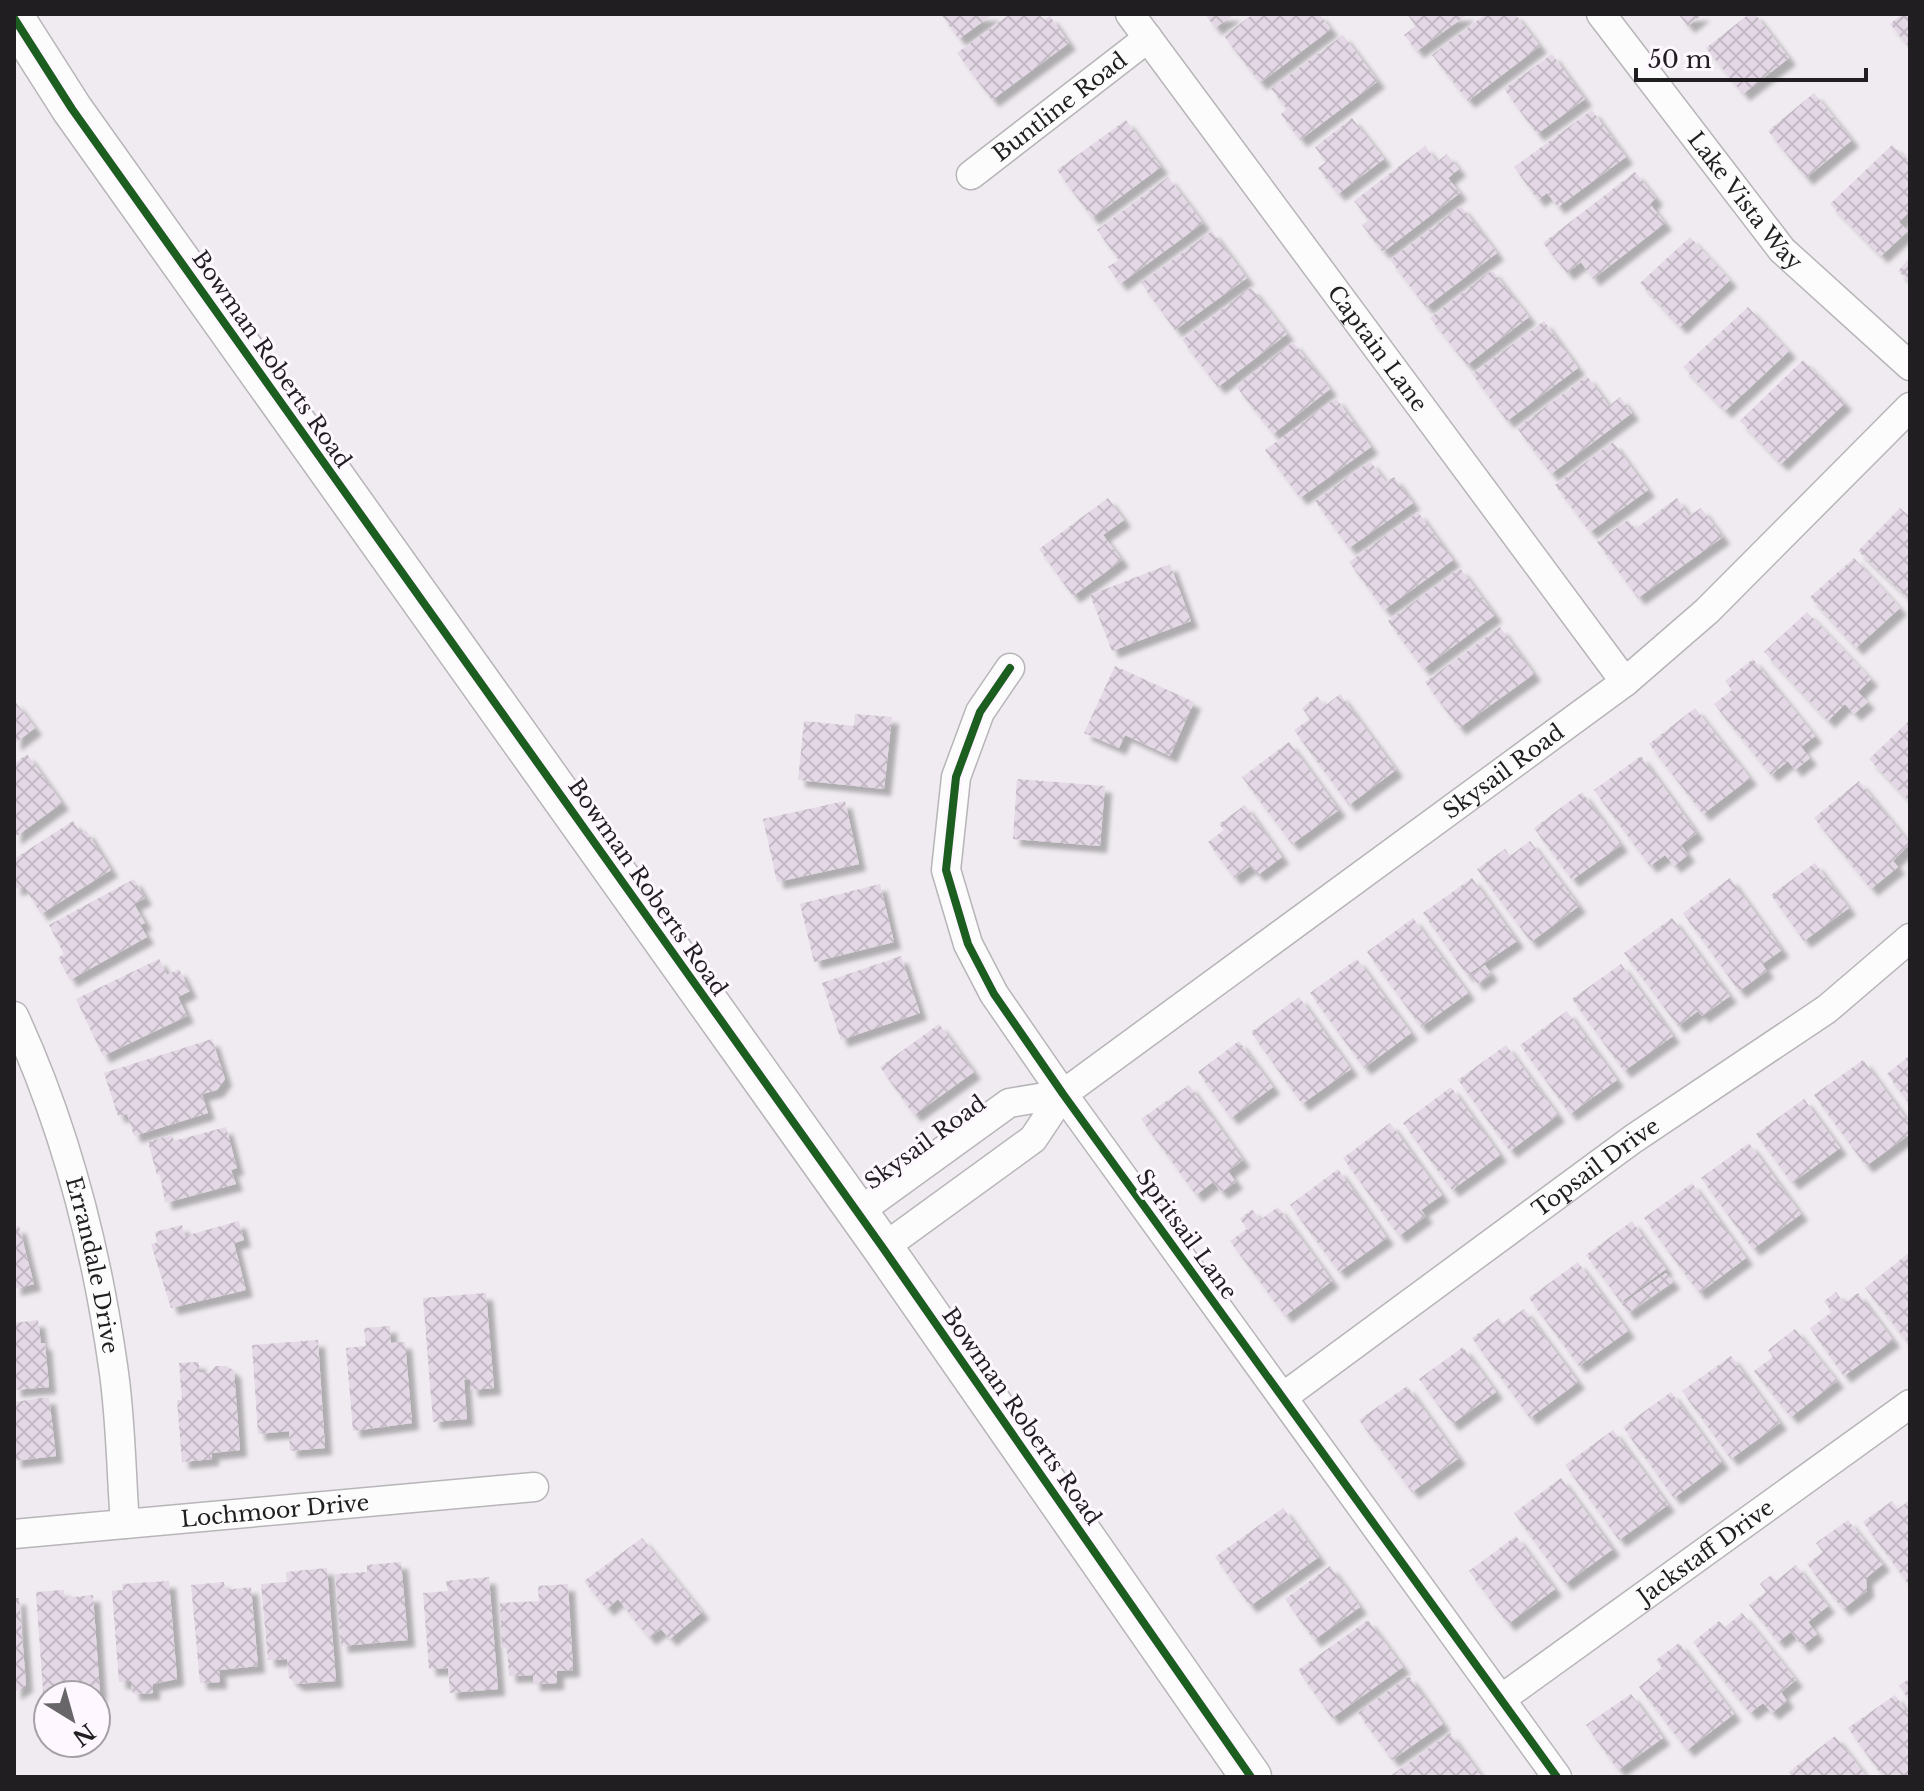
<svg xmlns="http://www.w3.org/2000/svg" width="1924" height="1791" viewBox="0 0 1924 1791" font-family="'Libre Baskerville',serif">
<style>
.building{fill:url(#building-cross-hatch);filter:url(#shadow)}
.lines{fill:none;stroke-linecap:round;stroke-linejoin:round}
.street-casing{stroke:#b7b5b8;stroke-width:31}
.secondary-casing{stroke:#b7b5b8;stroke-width:43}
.street{stroke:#fdfcfd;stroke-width:28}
.secondary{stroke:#fdfcfd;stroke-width:40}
.cycleway-casing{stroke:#fef7ff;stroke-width:13}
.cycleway{stroke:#1b5e20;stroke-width:8}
.labels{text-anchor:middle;stroke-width:6;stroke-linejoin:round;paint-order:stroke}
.street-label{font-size:22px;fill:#201e20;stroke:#fef7ff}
</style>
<defs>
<pattern id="building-cross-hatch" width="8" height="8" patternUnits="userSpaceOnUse" patternTransform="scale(2)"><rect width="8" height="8" fill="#e4d8e6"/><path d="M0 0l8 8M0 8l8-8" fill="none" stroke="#c3b9c5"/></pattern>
<filter id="shadow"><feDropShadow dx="7" dy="7" stdDeviation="2" flood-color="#0004"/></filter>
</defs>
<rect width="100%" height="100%" fill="#efebf0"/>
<path class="building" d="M941,14H993L959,39Z
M1010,14H1039L1044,20L1050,16L1069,43L992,100L957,53Z
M1205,14H1234L1215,28Z
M1253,14H1319L1331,29L1260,83L1224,36Z
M1407,14H1468L1417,51L1404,35L1416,26Z
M1486,14H1515L1540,46L1468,101L1432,55Z
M1678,14H1703L1688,26Z
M1749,14H1755L1789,58L1743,94L1706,48Z
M1902,14H1910V48L1890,24Z
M1343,35L1378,81L1300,140L1281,114L1287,109L1271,89Z
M1552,54L1585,99L1537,134L1504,89Z
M1814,93L1852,140L1806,178L1768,131Z
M1592,110L1626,157L1558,207L1547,193L1538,200L1514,167Z
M1352,118L1384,159L1338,194L1318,168L1326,162L1315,147Z
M1126,120L1161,167L1092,218L1057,170Z
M1892,145L1910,163V211L1899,222L1908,231L1881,256L1830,204Z
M1425,146L1437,162L1447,154L1459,169L1448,178L1460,193L1383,252L1362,225L1369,220L1354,201Z
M1635,172L1656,198L1650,204L1665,223L1593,279L1581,262L1567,273L1543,243Z
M1168,177L1203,223L1120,284L1108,267L1119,260L1097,230Z
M1461,206L1497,253L1426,307L1390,260Z
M1212,231L1247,278L1175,330L1141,283Z
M1690,237L1730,280L1680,327L1640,283Z
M1910,258V282L1898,271Z
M1492,270L1529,317L1467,365L1430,318Z
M1251,287L1287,334L1218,387L1182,340Z
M1748,307L1789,351L1725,411L1683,367Z
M1544,321L1578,368L1507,421L1472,374Z
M1293,342L1330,389L1273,434L1236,386Z
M1803,360L1845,403L1781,464L1740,421Z
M1587,376L1609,406L1620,397L1632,413L1551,474L1517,428Z
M1336,398L1371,447L1300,498L1265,450Z
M1613,442L1648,490L1590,532L1555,485Z
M1370,461L1386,482L1394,477L1413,503L1349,548L1315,501Z
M1108,498L1124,520L1103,535L1122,560L1073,596L1039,549Z
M1677,498L1689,516L1701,508L1723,537L1638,598L1597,542L1628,520L1635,529Z
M1900,508L1910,517V600L1858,551Z
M1418,512L1453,560L1384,610L1349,562Z
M1854,558L1900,608L1856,648L1810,597Z
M1170,564L1191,621L1112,651L1090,595Z
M1460,568L1495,615L1423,669L1388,621Z
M1807,612L1871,679L1858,692L1868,702L1854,714L1845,704L1828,721L1764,652Z
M1500,627L1534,674L1459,728L1425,682Z
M1753,659L1815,736L1801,747L1810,758L1795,770L1788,761L1771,775L1714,704L1732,690L1725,681Z
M1115,666L1194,702L1170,756L1125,735L1119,748L1084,733Z
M1340,694L1396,770L1349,805L1294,730L1310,719L1302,708L1317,696L1325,706Z
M14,700L35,728L14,744Z
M1695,708L1750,778L1703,814L1649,744Z
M855,714L892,717L884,789L798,780L804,721L854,726Z
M1910,720V802L1869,759Z
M1289,742L1339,810L1292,844L1242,777Z
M27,754L62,803L14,838V764Z
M1641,756L1697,833L1681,845L1688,855L1674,866L1665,855L1650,866L1594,790Z
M1017,779L1105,786L1100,846L1013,839Z
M1859,781L1910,844L1893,861L1898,867L1871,889L1814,818Z
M1582,792L1621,845L1572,880L1534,828Z
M845,801L859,864L777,882L763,819Z
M1245,805L1282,857L1258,875L1250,866L1234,878L1208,842L1224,830L1219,824Z
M73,821L81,834L86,830L111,870L41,914L24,886L14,889V859Z
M1530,841L1579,906L1531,942L1477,869L1505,849L1510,856Z
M1815,863L1849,908L1804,941L1771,895Z
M1472,878L1517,941L1467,975L1423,913Z
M1730,878L1782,950L1762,964L1767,971L1739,991L1683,913Z
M134,879L145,898L134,904L145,923L140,925L147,937L70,980L58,958L64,954L49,925Z
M880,884L894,942L814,962L800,904Z
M1413,918L1468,993L1421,1027L1367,952Z
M1672,918L1730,996L1702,1016L1698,1011L1678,1026L1624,953Z
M901,956L920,1013L841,1040L822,983Z
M159,959L167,975L179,969L190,991L178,997L187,1016L103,1056L76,999Z
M1357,959L1411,1033L1364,1068L1310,993Z
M1621,964L1673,1036L1624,1071L1572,999Z
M1485,965L1491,974L1477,984L1471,975Z
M1299,997L1351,1069L1302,1104L1251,1032Z
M1567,1011L1617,1080L1570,1114L1520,1045Z
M939,1024L974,1072L914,1115L880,1067Z
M212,1039L225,1079L217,1090L202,1094L208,1113L134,1136L127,1114L118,1116L104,1073Z
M1239,1041L1273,1087L1231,1118L1198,1072Z
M1506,1045L1558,1115L1510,1151L1458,1080Z
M1910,1055V1104L1887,1074Z
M1863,1060L1910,1124V1134L1866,1166L1814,1095Z
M1189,1085L1243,1160L1228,1171L1236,1182L1221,1192L1213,1182L1196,1195L1141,1119Z
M1451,1087L1500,1155L1452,1190L1403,1123Z
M1804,1099L1840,1148L1792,1183L1756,1134Z
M1390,1123L1442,1195L1421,1210L1426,1216L1399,1236L1343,1158Z
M226,1127L237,1168L231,1170L236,1184L165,1203L160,1174L157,1175L148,1142L172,1135L174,1141Z
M1749,1143L1801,1214L1753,1249L1701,1178Z
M1338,1169L1387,1238L1339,1272L1290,1205Z
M1692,1183L1746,1258L1699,1293L1644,1218Z
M1278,1207L1332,1281L1285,1316L1230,1241L1247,1229L1240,1219L1252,1209L1260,1220Z
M239,1221L244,1240L234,1243L246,1290L171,1308L151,1244L157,1243L155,1232L182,1225L185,1236Z
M1632,1221L1666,1269L1621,1302L1586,1255Z
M19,1226L34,1284L14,1289V1227Z
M1910,1252V1335L1905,1339L1865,1288Z
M1578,1262L1628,1331L1579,1366L1529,1298Z
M1666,1273L1673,1282L1628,1313L1622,1304Z
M1836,1292L1844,1303L1858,1293L1893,1340L1844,1376L1810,1328L1832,1312L1824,1301Z
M486,1293L494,1388L471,1390L470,1379L464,1380L467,1419L433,1422L423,1298Z
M1524,1309L1578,1382L1530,1418L1472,1338L1499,1318L1503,1324Z
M38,1320L41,1343H45L49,1387L14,1390V1323Z
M390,1326L391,1343L405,1342L412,1423L353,1431L346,1348L366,1346L364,1328Z
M1795,1329L1837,1381L1791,1417L1754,1371L1773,1357L1768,1350Z
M318,1340L325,1448L290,1451L289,1431L258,1434L252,1345Z
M1463,1347L1496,1392L1452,1424L1419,1379Z
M1731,1356L1780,1423L1731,1459L1682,1391Z
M199,1362V1372L209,1373L216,1366H227L234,1371L240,1450L212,1453V1459L182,1462L177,1400H182L179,1363Z
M1407,1386L1459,1458L1412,1492L1359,1420Z
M1671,1392L1722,1462L1674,1498L1623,1427Z
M49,1397L56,1456L14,1461V1402Z
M1613,1430L1668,1505L1619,1540L1565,1465Z
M1561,1478L1613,1549L1565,1584L1514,1513Z
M1910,1500V1586L1863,1522L1892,1501L1898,1509Z
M1283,1508L1319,1557L1250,1606L1215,1557Z
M1848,1520L1883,1564L1866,1578L1867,1591L1843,1609L1807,1564L1823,1552L1816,1543Z
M1516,1536L1555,1589L1508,1624L1469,1571Z
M642,1538L702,1612L670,1639L661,1629L649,1638L618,1599L607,1609L584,1581Z
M401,1562L408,1640L341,1646L335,1574L367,1572V1565Z
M1796,1565L1828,1606L1808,1622L1817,1634L1802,1646L1791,1632L1778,1642L1749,1605L1766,1592L1760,1584L1771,1575L1776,1581Z
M1330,1566L1360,1607L1314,1640L1285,1599Z
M327,1568L336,1681L297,1684L289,1678L287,1659L268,1660L261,1584L287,1582L286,1572Z
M489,1577L498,1689L450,1693L448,1668L429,1669L423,1593L448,1591L446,1581Z
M169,1581L177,1679L153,1684V1693L133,1694L131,1682H119L112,1591L123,1590L122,1584Z
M224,1582L225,1590L251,1587L258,1666L219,1670L220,1682L200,1683L191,1585Z
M568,1584L573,1670L557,1671V1683L533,1684V1675L509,1676L507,1648H502L500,1603L539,1601L538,1586Z
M64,1590L65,1598L93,1595L100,1694L48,1695V1705H44L36,1592Z
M14,1598H19L26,1685L14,1693Z
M1742,1613L1796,1680L1781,1692L1787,1701L1772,1713L1763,1703L1750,1713L1693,1642L1719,1621L1725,1627Z
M1368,1620L1403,1667L1332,1718L1298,1670Z
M1679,1643L1734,1714L1687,1750L1639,1687L1662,1668L1656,1660Z
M1409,1676L1443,1724L1392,1760L1358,1713Z
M1910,1678V1701L1899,1686Z
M1631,1694L1663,1738L1618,1770L1586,1725Z
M1895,1695L1910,1716V1777H1883L1848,1728Z
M1450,1733L1482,1777H1389Z
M1835,1736L1867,1777H1793L1789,1772Z"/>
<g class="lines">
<defs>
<g id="street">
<path id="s1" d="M1130,14L1625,682"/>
<path id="s2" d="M1601,14L1782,250L1910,366"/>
<path id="s3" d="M971,175L1148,38"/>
<path d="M1010,668L980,712L956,777L946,870L968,944L994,994L1063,1094L1557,1777"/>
<path id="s4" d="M14,1016C65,1126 96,1247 113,1366C121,1418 121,1472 125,1524"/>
<path id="s5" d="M1063,1094L1625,682L1707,611L1910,407"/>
<path d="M857,1213L1009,1103L1063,1094L1033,1139L883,1248"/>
<path id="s6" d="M1283,1397L1633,1139L1827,1009L1910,938"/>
<path id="s7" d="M14,1534L534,1487"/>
<path id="s8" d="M1501,1699L1910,1404"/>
</g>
<path id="secondary" d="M14,18L72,109L883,1248L1251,1777"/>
</defs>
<use href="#street" class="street-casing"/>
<use href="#secondary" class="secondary-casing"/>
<use href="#street" class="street"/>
<use href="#secondary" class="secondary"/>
<defs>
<path id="cycleway" d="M14,18L72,109L883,1248L1251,1777
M1010,668L980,712L956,777L946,870L968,944L994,994L1063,1094L1557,1777"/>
</defs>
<use href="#cycleway" class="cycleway-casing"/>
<use href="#cycleway" class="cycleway"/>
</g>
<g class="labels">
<g class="street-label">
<text dy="8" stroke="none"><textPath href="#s3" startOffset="112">Buntline Road</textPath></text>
<text dy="8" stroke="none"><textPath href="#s2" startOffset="236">Lake Vista Way</textPath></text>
<text dy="8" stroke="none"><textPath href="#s1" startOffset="416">Captain Lane</textPath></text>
<text transform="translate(272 359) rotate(55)" y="8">Bowman Roberts Road</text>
<text dy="8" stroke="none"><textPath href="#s5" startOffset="546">Skysail Road</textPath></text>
<text transform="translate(648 887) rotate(55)" y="8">Bowman Roberts Road</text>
<text transform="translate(925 1142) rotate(-36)" y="8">Skysail Road</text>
<text dy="8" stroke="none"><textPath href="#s6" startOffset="388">Topsail Drive</textPath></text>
<text transform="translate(1187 1234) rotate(54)" y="8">Spritsail Lane</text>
<text dy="8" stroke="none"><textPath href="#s4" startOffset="262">Errandale Drive</textPath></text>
<text transform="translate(1022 1416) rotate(55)" y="8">Bowman Roberts Road</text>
<text dy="8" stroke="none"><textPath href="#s7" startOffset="262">Lochmoor Drive</textPath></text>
<text dy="8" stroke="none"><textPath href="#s8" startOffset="252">Jackstaff Drive</textPath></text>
</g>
</g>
<rect width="1924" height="1791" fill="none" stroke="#201e20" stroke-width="32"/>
<g transform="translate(72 1719) rotate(143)"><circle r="38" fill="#fef7ff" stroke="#a5a0a6" stroke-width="2"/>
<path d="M0-6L14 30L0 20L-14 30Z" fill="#686669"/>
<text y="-12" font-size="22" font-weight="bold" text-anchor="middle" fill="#201e20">N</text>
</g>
<path d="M1636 68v12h230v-12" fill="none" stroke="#201e20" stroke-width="4"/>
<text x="1648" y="68" font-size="24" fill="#201e20" stroke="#fef7ff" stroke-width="6" paint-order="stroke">50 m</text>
</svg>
